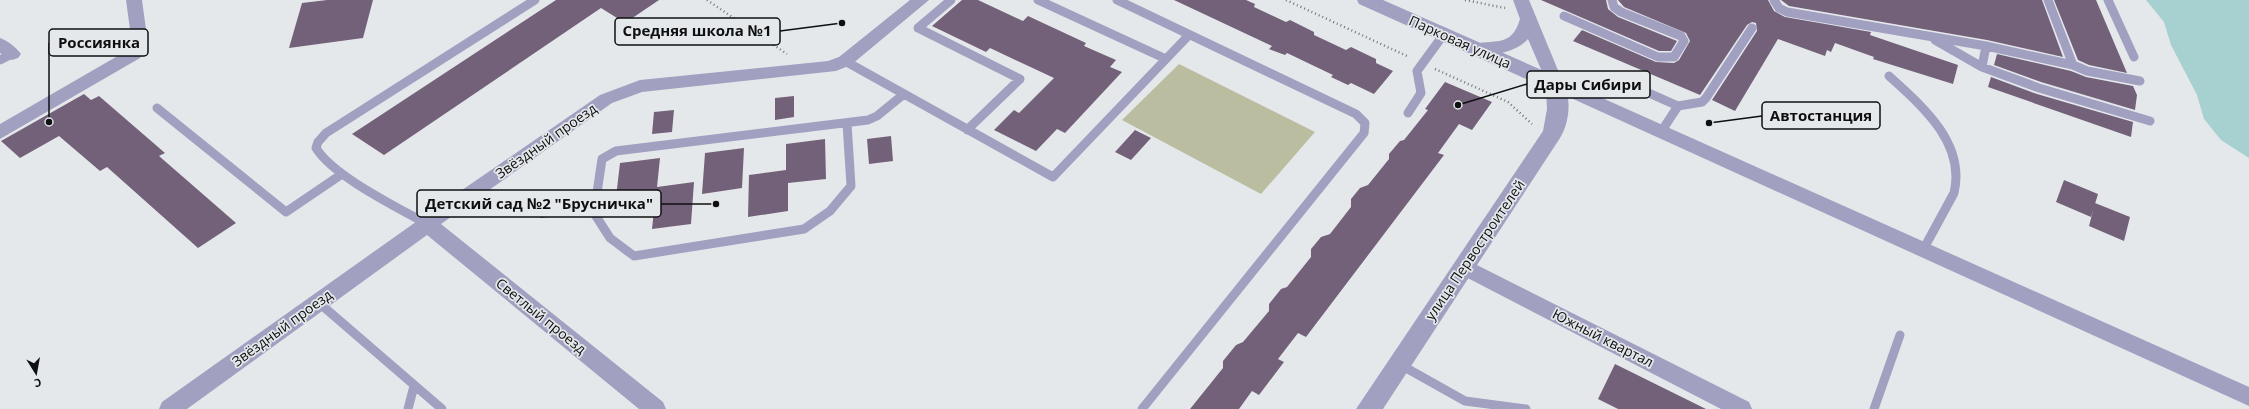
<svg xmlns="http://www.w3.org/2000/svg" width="2249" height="409" viewBox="0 0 2249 409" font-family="'Open Sans',sans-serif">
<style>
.green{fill:#babd9f}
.water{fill:#a7d0d0}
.building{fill:#736179}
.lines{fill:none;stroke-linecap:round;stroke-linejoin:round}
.path{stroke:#747678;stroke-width:2.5;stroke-dasharray:1 3;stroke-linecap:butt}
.service{stroke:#a1a0c1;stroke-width:9}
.minor{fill:#a1a0c1;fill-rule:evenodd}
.tertiary{fill:#a1a0c1;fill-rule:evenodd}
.labels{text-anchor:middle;stroke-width:3.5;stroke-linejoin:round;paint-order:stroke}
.street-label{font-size:14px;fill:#0e0f10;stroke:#e5e8eb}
.leader{fill:none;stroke:#0e0f10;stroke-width:1.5}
.callout-dot{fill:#0e0f10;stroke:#e5e8eb;stroke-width:1.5}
.callout{fill:#e5e8eb;stroke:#0e0f10;stroke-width:1.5}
.callout-label{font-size:15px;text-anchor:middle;font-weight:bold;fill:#0e0f10}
</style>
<rect width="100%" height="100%" fill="#e5e8eb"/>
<path class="green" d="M1179,64L1315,132L1261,194L1122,120Z"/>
<path class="water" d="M2146,0H2249V158L2221,140L2204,119L2197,95L2171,45L2164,22Z"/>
<path class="building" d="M327,0H373L363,38L289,48L302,3Z
M556,0H659L625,23L601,8L384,155L352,134Z
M962,0H978L1023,21L1028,16L1086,43L1084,46L1116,60L1110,67L1122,72L1065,133L1057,129L1036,151L994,130L1014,110L1019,113L1054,78L990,48L986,52L932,26Z
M1174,0H1246L1255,4L1254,7L1286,22L1290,20L1314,32V35L1346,50L1351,47L1376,59V63L1393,71L1374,94L1351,83L1348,85L1331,77L1333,75L1287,53L1285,55L1269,49L1272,46Z
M1541,0H1606L1608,9L1618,17L1677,41L1671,51H1659Z
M1618,0H1768L1774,11L1785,17L1871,32L1870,35L1958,65L1953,84L1873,59L1874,57L1835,43L1831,52L1827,50L1825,56L1778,39L1735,111L1712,100L1757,31L1756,23L1752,22L1747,25L1700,95L1573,41L1582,30L1656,62L1674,63L1679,60L1690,41L1686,33L1624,7Z
M1781,0H2042L2063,57L1987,40L1789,6Z
M2054,0H2096L2127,73L2089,65L2078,60Z
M1997,54L2071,71L2086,77L2133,86L2137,95L2135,110L2041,82L1994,65Z
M1991,77L2037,94L2133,122L2131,137L1988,87Z
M1445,82L1492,102L1472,130L1459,124L1438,153L1444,155L1306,337L1298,333L1278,359L1284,362L1259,395L1252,391L1239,409H1190L1223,368V361L1236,345L1243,342L1269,311V304L1281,289L1287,287L1311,257V249L1321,237L1330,234L1351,207V199L1360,188L1368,185L1389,159V154L1400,141L1404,140L1428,110L1425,109Z
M84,94L91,100L99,96L165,153L159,156L236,223L198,248L107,167L100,171L59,136L20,158L1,141Z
M794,96V117L775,120V98Z
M674,110L672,132L652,134L654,112Z
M1135,130L1151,138L1131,160L1115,152Z
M891,136L893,161L869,164L867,139Z
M825,139L826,179L788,183V211L748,217L749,175L786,170V144Z
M744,148L742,188L702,194L705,153Z
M660,158L657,187L694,182L691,224L652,229L655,201L615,206L620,163Z
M2064,180L2098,194L2091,217L2056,202Z
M560,199L557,216L540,218L543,202Z
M2095,203L2130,217L2124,241L2089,226Z
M1615,364L1706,409H1618L1598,399Z"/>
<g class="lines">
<path class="path" d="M707,0L787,54
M1286,0L1409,57
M1465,0L1505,8
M1435,69L1508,102L1532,124"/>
<path class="service" d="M951,0L918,28L1020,79L967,130
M1038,0L1166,59L1189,35
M1117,0L1356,114L1365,123L1364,133L1142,409
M1774,0L1779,8L1787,12L1986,46L2073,65
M2048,0L2073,65L2087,71L2140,81
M2108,0L2134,57
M1564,16L1658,57H1674L1684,41L1681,36L1621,12L1614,7L1612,0
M1935,40L1982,67L2039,88L2150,121
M0,60L12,54
M845,61L1053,177L1166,59
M1982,67L1986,46
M1889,76C1922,106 1966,143 1954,193L1923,250
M1615,78L1678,106
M157,108L286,212L342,174
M1408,113L1421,93L1417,71L1444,34
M847,123L851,186L830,211L804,229L634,256L610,238L594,213L602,159L616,151L868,120L877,116L904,94
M1661,132L1678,106L1702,102L1706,98L1752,28
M427,224C397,207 333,176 316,148L318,142L326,133L535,0
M318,302L442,409
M1399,364L1465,401L1526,409
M408,409L414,386
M1874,409L1900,335"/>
<path class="minor" d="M126,0H142L148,44L140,58L0,139V124L128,50L132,44Z
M910,0H929L851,65L836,71L642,92L612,103L441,224L663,402L666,409H639L427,235L187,409H159L162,402L420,219L600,95L640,80L828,61L839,57Z
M1513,0H1529L1562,80L2249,387V406L1549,88L1528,39C1516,53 1489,58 1471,53L1468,49L1471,45C1494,38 1511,49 1520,19Z
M0,38C8,41 16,47 21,54L18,58L12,60L0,53Z
M1465,259L1749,402L1752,409H1721L1458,273L1455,267L1458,261Z"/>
<path class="tertiary" d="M1357,0H1383L1562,79C1572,96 1570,122 1560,138L1383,409H1356L1543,131L1547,109L1546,88L1359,4Z"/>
</g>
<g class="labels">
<g class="street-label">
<text transform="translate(1460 42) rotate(24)" y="5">Парковая улица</text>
<text transform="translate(546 141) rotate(-35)" y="5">Звёздный проезд</text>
<text transform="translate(1475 250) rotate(-56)" y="5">улица Первостроителей</text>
<text transform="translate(541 316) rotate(39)" y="5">Светлый проезд</text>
<text transform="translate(282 328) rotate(-36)" y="5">Звёздный проезд</text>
<text transform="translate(1603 338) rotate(27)" y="5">Южный квартал</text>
</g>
</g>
<path class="leader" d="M842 23L780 31M49 122L49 43M1458 105L1527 84M1709 123L1762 116M716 204L661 204"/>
<g class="callout-dot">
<circle cx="842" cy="23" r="4"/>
<circle cx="49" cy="122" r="4"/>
<circle cx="1458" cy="105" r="4"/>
<circle cx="1709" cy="123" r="4"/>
<circle cx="716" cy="204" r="4"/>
</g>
<g class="callout">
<rect x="615" y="18" width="165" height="27" rx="4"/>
<rect x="49" y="29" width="99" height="27" rx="4"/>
<rect x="1527" y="71" width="123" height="27" rx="4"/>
<rect x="1762" y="102" width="118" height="27" rx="4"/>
<rect x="417" y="190" width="244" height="27" rx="4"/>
</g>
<g class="callout-label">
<text x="697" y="36">Средняя школа №1</text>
<text x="99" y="48">Россиянка</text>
<text x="1588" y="90">Дары Сибири</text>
<text x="1821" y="121">Автостанция</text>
<text x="539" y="209">Детский сад №2 "Брусничка"</text>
</g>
<g transform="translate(36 373) rotate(169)" stroke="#e5e8eb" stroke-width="3" paint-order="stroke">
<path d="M0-3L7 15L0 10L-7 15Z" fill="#0e0f10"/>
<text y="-6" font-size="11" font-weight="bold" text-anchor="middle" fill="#0e0f10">С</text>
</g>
</svg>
